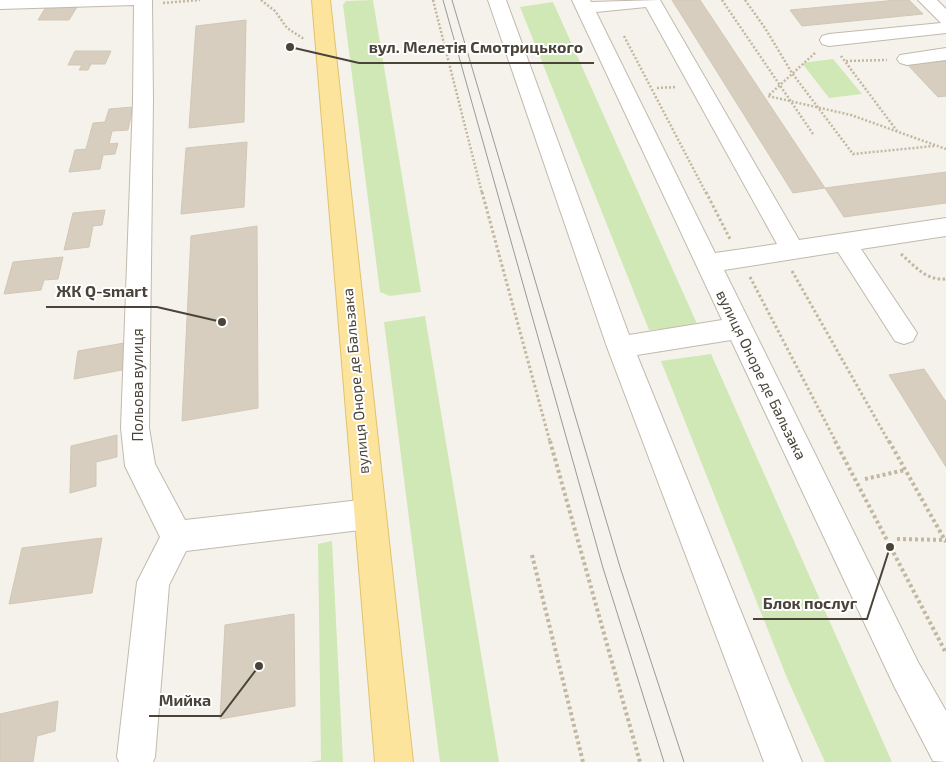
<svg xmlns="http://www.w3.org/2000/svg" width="946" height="762" viewBox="0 0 946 762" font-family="'Exo 2',sans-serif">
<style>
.green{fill:#d0e8b5}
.building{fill:#d7cec0;stroke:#d1c7b4}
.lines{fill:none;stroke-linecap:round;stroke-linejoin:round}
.minor-casing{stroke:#c1baad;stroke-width:2}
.major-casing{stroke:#e2c26c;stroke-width:2}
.path-far2{stroke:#c2b79f;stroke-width:2.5;stroke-dasharray:2 2;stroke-linecap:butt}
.path-far1{stroke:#c2b79f;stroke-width:3;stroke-dasharray:2.5 2.5;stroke-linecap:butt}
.path{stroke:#c2b79f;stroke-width:4;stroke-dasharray:3 3;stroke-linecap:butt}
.minor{fill:#fff;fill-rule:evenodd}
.major{fill:#fce49d;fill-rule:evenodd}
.tram{stroke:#999;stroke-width:1}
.labels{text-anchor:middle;stroke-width:4;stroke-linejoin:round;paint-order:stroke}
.street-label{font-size:15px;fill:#494339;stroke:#fff}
.leader{fill:none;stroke:#494339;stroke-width:2}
.callout-dot{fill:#494339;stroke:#fff;stroke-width:2}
.callout-label{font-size:16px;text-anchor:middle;font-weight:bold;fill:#494339;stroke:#fff;stroke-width:4;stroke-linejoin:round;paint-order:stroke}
</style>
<rect width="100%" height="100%" fill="#f5f2eb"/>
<path class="green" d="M373,0L421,292L390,296L380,292L343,5L346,1Z
M553,2L698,326L649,330L520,7Z
M833,59L862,94L829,98L802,63Z
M425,316L499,762H440L384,322Z
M711,354L892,762H825L787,678L661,361Z
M332,541L343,762H308L321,760L318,544Z"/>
<path class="building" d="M672,0H700L825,188L793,193Z
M897,0H909L923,14L802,26L790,10Z
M46,7H77L69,20H38Z
M246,20L244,122L189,128L196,26Z
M75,51H111L105,64H91L88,70H79L82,65H68Z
M926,60L929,63L946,61V96L938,97L906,63Z
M133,107L128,130L112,131L109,144L118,143L115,154L103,155L100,169L69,172L75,150L86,149L93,123L105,122L109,109Z
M247,142L244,207L181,214L186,148Z
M946,172V203L844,217L825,188Z
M105,210L102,225L93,226L89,247L64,250L73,213Z
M257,226L258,408L182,421L191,236Z
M63,257L58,279L44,280L41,290L4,294L13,262Z
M124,343L122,370L74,379L78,351Z
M924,369L946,402V467L889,375Z
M117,435V457L96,462V486L70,493L71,446Z
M102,538L92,593L9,604L22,548Z
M294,614L295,706L220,719L225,625Z
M58,701L55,731L37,736L33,762H0V714Z"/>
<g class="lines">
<defs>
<path id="minor" d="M0,0H152L153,101L149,428L155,464L185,520L369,499L380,503L384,514L380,525L369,529L186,551L169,585L155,757L153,762H119L117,757L137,582L160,537L125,466L121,428L133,101L134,5L0,9Z
M488,0H506L629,335L722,320L572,0H590L591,2L660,0L799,240L946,218V236L861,249L917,333L913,341L904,344L895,341L838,252L724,270L918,662L946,711V762L933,761L894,686L731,340L637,355L802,762H764L607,347ZM646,7L777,244L715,253L596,12Z
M918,0H937L946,9V33L829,46L822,44L820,40L822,36L829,34L941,23Z
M946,48V60L907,65L900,63L897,59L900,55Z"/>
<path id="major" d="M312,0H330L413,762H375Z"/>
</defs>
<use href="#minor" class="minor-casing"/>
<use href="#major" class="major-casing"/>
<path class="path-far2" d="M261,0L275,11L287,28L304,39
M433,0L482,193
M722,0L813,134
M745,0L765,28L792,73L853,154L934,146
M163,3L200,0
M624,36L706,193
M815,53L768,96L851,115L946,149
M841,56L897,131
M846,61L887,60
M657,88L677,87"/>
<path class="path-far1" d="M482,192L550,442
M706,192L730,239
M901,254C915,266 926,281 946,279
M792,271L889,442
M750,277L836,442"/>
<path class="path" d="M550,441L640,762
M835,441L946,653
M889,441L946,542
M865,479L905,470
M897,539L946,540
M532,555L583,762"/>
<use href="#minor" class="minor"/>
<use href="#major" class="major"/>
<path class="tram" d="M443,0L603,568L664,762
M452,0L620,567L684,762"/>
</g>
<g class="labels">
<g class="street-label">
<text transform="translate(761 375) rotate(64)" y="5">вулиця Оноре де Бальзака</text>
<text transform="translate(356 381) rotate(-95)" y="5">вулиця Оноре де Бальзака</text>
<text transform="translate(138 385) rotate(-90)" y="5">Польова вулиця</text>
</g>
</g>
<path class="leader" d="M290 47L359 63H594M222 322L157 307H46M890 547L867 619H753M259 666L221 716H149"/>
<g class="callout-dot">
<circle cx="290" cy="47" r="5"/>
<circle cx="222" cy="322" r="5"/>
<circle cx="890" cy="547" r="5"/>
<circle cx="259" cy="666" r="5"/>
</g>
<g class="callout-label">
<text x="476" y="53">вул. Мелетія Смотрицького</text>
<text x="102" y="297">ЖК Q-smart</text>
<text x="810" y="609">Блок послуг</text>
<text x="185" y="706">Мийка</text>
</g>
</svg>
